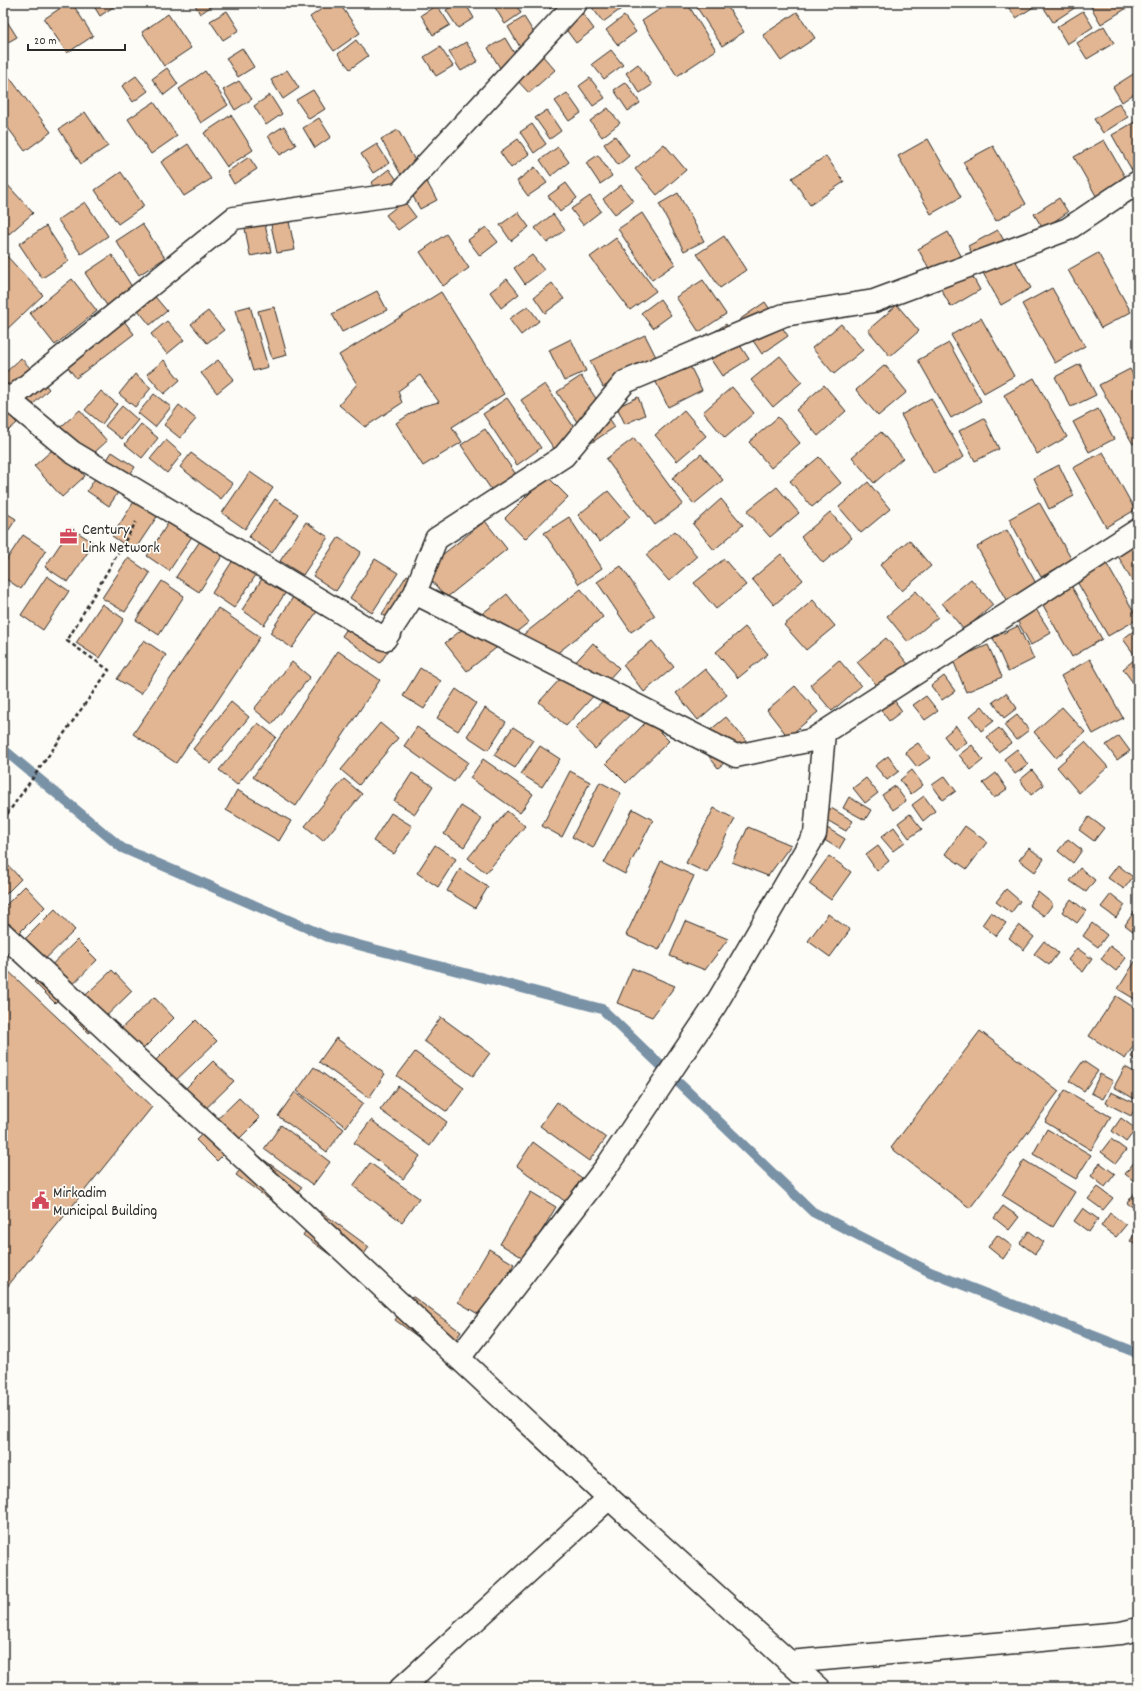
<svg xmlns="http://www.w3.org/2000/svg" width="1141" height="1691" viewBox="0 0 1141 1691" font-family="Dekko,sans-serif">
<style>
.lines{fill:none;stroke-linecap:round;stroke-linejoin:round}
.stream{stroke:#7a92a6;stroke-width:10}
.building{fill:#e2b692;stroke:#2b2b2b}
.minor-casing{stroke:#2b2b2b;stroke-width:25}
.path{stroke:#2b2b2b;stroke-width:2.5;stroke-dasharray:4 3;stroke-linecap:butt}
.minor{stroke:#fdfcf7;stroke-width:22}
.labels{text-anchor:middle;stroke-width:3.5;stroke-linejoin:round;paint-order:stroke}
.poi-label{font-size:16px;fill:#2b2b2b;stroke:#fdfcf7;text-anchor:start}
</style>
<rect width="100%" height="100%" fill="#fdfcf7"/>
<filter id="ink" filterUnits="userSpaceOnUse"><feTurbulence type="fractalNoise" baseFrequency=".025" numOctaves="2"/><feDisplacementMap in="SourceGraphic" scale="8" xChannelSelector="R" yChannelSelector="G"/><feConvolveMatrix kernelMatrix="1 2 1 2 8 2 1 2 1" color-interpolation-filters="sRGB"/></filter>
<g filter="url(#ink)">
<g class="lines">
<path class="stream" d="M3,749L122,848L328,937L602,1009L813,1212L930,1272L1135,1352L1138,1357"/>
</g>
<path class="building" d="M68,3H72L93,36L67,53L44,19Z
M92,3H119L100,16Z
M194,3H216L200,14Z
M330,3H339L360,33L334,51L310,17Z
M456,3H465L474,18L458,28L446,10Z
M495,3H515L521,13L505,24L493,4Z
M546,3H557L550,9Z
M596,3H617L621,9L603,22L591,6Z
M669,3H687L716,50L677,76L642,21Z
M694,3H725L744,32L722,46Z
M1008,3H1040L1016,18L1006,4Z
M1045,3H1077L1079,5L1053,22L1042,5Z
M1097,3H1124L1127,8L1101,24L1091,7Z
M437,5L450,25L433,35L421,15Z
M227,11L239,30L223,40L210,21Z
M1083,11L1093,27L1067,44L1057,27Z
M797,12L815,38L781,61L763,35Z
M168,14L191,48L164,66L142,32Z
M583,14L594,29L576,43L564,27Z
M3,15L17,37L3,45Z
M624,16L636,32L618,45L606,30Z
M524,17L536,36L520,47L508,27Z
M1104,26L1114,43L1087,59L1077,43Z
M505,38L517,58L500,68L488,48Z
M356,40L368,56L350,69L338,54Z
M466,42L478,61L461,71L449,52Z
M440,47L453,66L436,76L424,57Z
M242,48L254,67L238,77L226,58Z
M611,50L623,65L604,79L592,64Z
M541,54L555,70L529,93L515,78Z
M638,64L652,85L640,93L626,73Z
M167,68L178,84L164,95L152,79Z
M3,69L51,132L25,151L3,121Z
M287,70L299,88L283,99L271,80Z
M205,71L228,105L201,123L179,89Z
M1138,71V91L1122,102L1113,87Z
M136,76L148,91L133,102L122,86Z
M590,78L605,98L593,106L579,86Z
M239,81L252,99L235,110L223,90Z
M626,82L640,103L628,111L614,90Z
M313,90L325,109L309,119L296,100Z
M567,93L581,113L569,121L555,101Z
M270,95L282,114L266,125L254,106Z
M154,102L177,136L151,154L128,119Z
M1119,103L1128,117L1103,133L1094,119Z
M608,108L620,123L602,137L590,121Z
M547,110L561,131L550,139L535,118Z
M85,112L108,146L81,164L59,129Z
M231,115L253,150L227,167L204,133Z
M319,118L331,137L315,148L303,128Z
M1138,120V181L1112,135Z
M532,124L546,144L534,153L520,132Z
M284,126L296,145L280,155L268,136Z
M398,130L437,200L420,209L381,139Z
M615,136L629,156L618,165L604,144Z
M518,139L529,154L511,168L500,152Z
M928,139L961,197L931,214L898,156Z
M1104,140L1137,198L1107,215L1074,157Z
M188,144L211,179L184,196L161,162Z
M377,144L389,163L373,173L361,154Z
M664,144L686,170L657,195L635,169Z
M993,146L1026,204L996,221L963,162Z
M558,147L569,162L551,176L540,160Z
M598,155L612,176L600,184L586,163Z
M826,156L844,182L810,205L792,178Z
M249,157L257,169L234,184L227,172Z
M535,167L547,183L528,196L517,181Z
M389,169L400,184L382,198L371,183Z
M121,172L144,206L118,224L95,190Z
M5,182L33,213L9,234L3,227V184Z
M566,183L577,198L560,212L548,196Z
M621,185L633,201L615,214L603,199Z
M678,193L704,241L684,251L659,204Z
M590,196L601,211L583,225L571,209Z
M1059,198L1068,212L1043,229L1034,214Z
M404,201L416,217L398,230L386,215Z
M85,202L108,236L81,254L58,220Z
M518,212L529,227L511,241L500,225Z
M642,213L675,264L652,280L618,229Z
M553,214L565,230L547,243L535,228Z
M288,217L295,250L277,253L270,220Z
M264,220L271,252L250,256L244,223Z
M142,224L165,258L139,275L116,241Z
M46,226L69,261L42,278L19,244Z
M486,227L498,242L480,256L468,240Z
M998,230L1031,288L1001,305L968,246Z
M948,232L980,290L951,307L918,249Z
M446,234L469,268L443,286L420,252Z
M724,236L746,270L720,288L697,254Z
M616,238L656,291L630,310L590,257Z
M3,252L43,295L3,333Z
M1098,253L1131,312L1101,328L1068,270Z
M112,255L134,290L108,307L85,273Z
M532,255L544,270L525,284L514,268Z
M1138,267V285L1131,270Z
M72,279L97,311L55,345L30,313Z
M507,279L519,294L501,308L490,292Z
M703,280L726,314L699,332L676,297Z
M552,283L564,299L545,313L534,297Z
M1052,288L1085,346L1055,363L1022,304Z
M377,291L387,310L342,332L332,314Z
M151,292L167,311L150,325L134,305Z
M441,292L504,394L452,427L462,442L423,466L396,423L423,406L439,402L420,375L398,391L402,403L365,427L339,405L357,384L339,355Z
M660,299L671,315L653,328L641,313Z
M765,302L788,336L762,354L739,320Z
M897,305L919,331L890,356L868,330Z
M250,306L268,367L253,371L235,310Z
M528,306L539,321L521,335L509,319Z
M274,307L287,355L272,359L258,311Z
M208,311L224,330L207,343L191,324Z
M121,317L134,334L76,378L64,362Z
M981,318L1014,376L984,393L951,335Z
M167,321L184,340L167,354L151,334Z
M726,324L749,359L722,376L699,342Z
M841,324L863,350L834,374L812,348Z
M645,335L658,361L603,387L590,361Z
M571,339L586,371L564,381L549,350Z
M949,343L981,401L951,418L918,360Z
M780,356L802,382L773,407L751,380Z
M21,358L49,389L26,411L3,386V375Z
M164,360L180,380L164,394L147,374Z
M218,360L234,379L217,393L201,373Z
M687,360L702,390L668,407L653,376Z
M1080,364L1096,395L1071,407L1055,377Z
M885,365L907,392L878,416L856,390Z
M1130,369L1138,384V441L1133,444L1099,385Z
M135,374L151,388L135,407L119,394Z
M581,376L615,427L591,443L557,392Z
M1034,378L1067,437L1037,454L1004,395Z
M545,384L579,435L555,450L521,400Z
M824,385L846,411L818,436L796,410Z
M732,387L754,413L725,438L703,412Z
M101,391L117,404L102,424L85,410Z
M154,394L171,407L155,427L138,413Z
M638,397L645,415L625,424L617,407Z
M507,398L541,448L517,465L483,414Z
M931,398L964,457L934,474L901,415Z
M179,405L196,419L180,438L164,425Z
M122,406L138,420L122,439L105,426Z
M3,407L17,423L3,435Z
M1098,409L1114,439L1089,452L1073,422Z
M80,410L107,441L84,462L56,431Z
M684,410L706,436L677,461L655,435Z
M778,417L800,443L771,468L749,442Z
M984,418L999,449L975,461L959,431Z
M141,424L158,438L142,458L125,444Z
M485,429L519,479L495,495L461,445Z
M881,432L903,458L874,483L852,457Z
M634,438L683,504L655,525L606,459Z
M166,440L182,454L167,473L150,459Z
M58,445L85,476L62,497L34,466Z
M112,452L135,467L109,506L87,491Z
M1103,452L1135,510L1106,527L1073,468Z
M191,453L233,484L221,499L180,467Z
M701,454L723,480L694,504L672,478Z
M819,457L841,483L812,507L790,481Z
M1059,465L1074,496L1049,509L1034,478Z
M250,472L273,488L245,529L222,513Z
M547,476L568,497L525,539L505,518Z
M868,482L890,509L861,533L839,507Z
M777,487L799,513L770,537L747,511Z
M608,491L630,517L600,542L578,515Z
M137,497L160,512L134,551L112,536Z
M275,499L298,514L272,553L249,537Z
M721,499L743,525L714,550L693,524Z
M1039,502L1072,560L1041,577L1009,519Z
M3,511L16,519L3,539Z
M830,512L852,538L823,563L801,537Z
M172,517L195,532L169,571L147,556Z
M569,517L602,568L579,584L544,533Z
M485,521L507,549L446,598L423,570Z
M306,522L328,537L303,575L280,561Z
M71,528L94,543L68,582L45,567Z
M1007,530L1039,589L1010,605L977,547Z
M675,531L697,556L669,581L646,555Z
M23,535L46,550L21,589L3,577V565Z
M339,537L361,552L336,591L313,576Z
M202,538L224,553L199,592L176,577Z
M909,540L931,566L902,591L880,565Z
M1138,542V592L1117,554Z
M237,554L260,569L234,608L212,593Z
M781,554L803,580L774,605L752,579Z
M128,558L150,573L125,612L102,598Z
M375,559L398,573L372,613L350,598Z
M724,559L746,585L716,609L694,583Z
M1105,561L1138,619L1108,636L1075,578Z
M621,566L655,616L631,632L597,582Z
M267,571L290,586L264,625L242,610Z
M407,575L430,590L404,629L382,614Z
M47,576L69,591L43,630L21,615Z
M971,579L993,605L964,630L942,603Z
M162,581L184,596L159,635L136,620Z
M1069,582L1102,639L1072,657L1039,598Z
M581,589L603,617L541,666L519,638Z
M916,591L938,617L908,642L887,616Z
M295,594L318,610L292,648L270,633Z
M507,594L529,622L467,671L445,643Z
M813,600L835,626L806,650L784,625Z
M102,604L124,619L99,658L76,643Z
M1034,606L1051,633L1031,645L1015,617Z
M218,608L260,637L176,763L133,734Z
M357,614L395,641L380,663L342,636Z
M1018,626L1034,659L1008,672L993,638Z
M745,627L768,654L738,678L716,652Z
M1136,629L1138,632V651L1134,654L1123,639Z
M886,638L908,664L880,689L857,662Z
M144,640L166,655L141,694L117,679Z
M652,641L674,667L644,692L623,665Z
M593,643L619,668L566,726L539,702Z
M988,645L1002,677L966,692L953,660Z
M338,651L380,680L296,806L253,777Z
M1090,659L1123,718L1093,734L1061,676Z
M1135,659L1138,663V681L1134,684L1123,669Z
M839,660L861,686L832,711L810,685Z
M292,662L310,677L272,724L254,709Z
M420,668L441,681L424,709L403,696Z
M705,669L727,695L698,720L676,693Z
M944,676L955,691L942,700L931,686Z
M618,686L638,707L595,749L575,728Z
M795,686L818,712L788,737L767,710Z
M456,689L476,703L458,731L437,718Z
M1006,693L1017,708L1004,718L993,702Z
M891,696L902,711L889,721L878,706Z
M926,696L938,711L925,720L913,705Z
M231,702L249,717L211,764L193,749Z
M982,706L994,721L981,731L970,716Z
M1062,707L1085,732L1056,758L1034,732Z
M485,708L506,722L488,750L467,736Z
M1017,715L1029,730L1016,740L1004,725Z
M726,717L748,743L718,768L697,741Z
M648,720L669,741L626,783L606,763Z
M258,723L276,737L237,785L219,770Z
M380,723L398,738L359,785L341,770Z
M956,726L967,742L955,751L944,736Z
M417,727L468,762L454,782L404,746Z
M513,727L533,740L515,768L494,755Z
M999,728L1011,743L998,752L987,737Z
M1119,736L1130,751L1117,760L1106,745Z
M1085,742L1108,767L1079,793L1057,767Z
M918,743L930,758L917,767L905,752Z
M972,745L983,760L971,770L959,755Z
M540,746L560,759L542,787L521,774Z
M1017,749L1028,765L1015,774L1004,759Z
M888,756L899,771L887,780L875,766Z
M483,759L533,794L520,813L470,778Z
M912,770L923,785L911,794L900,780Z
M1032,770L1044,785L1031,795L1020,780Z
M570,771L590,782L562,837L542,826Z
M412,773L433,786L415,814L394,801Z
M996,773L1007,789L994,798L983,783Z
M945,776L956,791L943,800L932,785Z
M866,778L878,793L865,803L853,788Z
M344,779L362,794L323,841L305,826Z
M600,782L621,793L593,848L572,837Z
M895,786L906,801L893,810L882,795Z
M237,790L291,821L279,841L226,810Z
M924,796L935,811L923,821L912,805Z
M849,797L871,810L865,820L843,808Z
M461,806L482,819L464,847L444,834Z
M714,808L735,819L707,873L686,863Z
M831,808L853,821L846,831L825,819Z
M633,809L653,820L625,874L604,863Z
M507,811L525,826L486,873L468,858Z
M391,813L412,826L394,854L373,841Z
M910,814L922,829L909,838L898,823Z
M1089,817L1104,828L1094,841L1079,830Z
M824,826L845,839L839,849L818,836Z
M965,826L987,842L967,869L945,854Z
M748,827L791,845L768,876L732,862Z
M894,827L905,842L893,851L881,837Z
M1068,839L1082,850L1073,863L1058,851Z
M435,845L456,859L438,887L417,873Z
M878,846L889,861L877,871L866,855Z
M1029,848L1044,859L1035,872L1019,860Z
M829,856L851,872L831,900L809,884Z
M3,860L21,879L3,897Z
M661,861L694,876L659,950L626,935Z
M1118,865L1133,877L1124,889L1108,878Z
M1080,868L1095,880L1086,892L1070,881Z
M460,869L488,887L475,908L447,891Z
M25,886L45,907L3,949V908Z
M1006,889L1020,901L1011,913L996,902Z
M1038,892L1053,904L1044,916L1029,905Z
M1111,894L1125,905L1116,918L1101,907Z
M1071,899L1086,911L1077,923L1062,912Z
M55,909L75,930L32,972L12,952Z
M991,912L1006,923L996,936L982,925Z
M1134,912L1138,915V935L1125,925Z
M828,914L850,930L830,957L808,941Z
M685,921L728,939L705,970L670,956Z
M1092,923L1107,935L1098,947L1083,936Z
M1019,925L1034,937L1024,950L1009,938Z
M77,940L97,960L55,1003L34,982Z
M1044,941L1058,953L1049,965L1034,954Z
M1110,946L1126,958L1116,971L1101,959Z
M1077,948L1092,959L1083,972L1068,960Z
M1138,957V1001L1118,989Z
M3,966L152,1107L3,1292Z
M632,968L675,986L652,1017L617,1003Z
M112,970L132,991L89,1033L68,1012Z
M1116,996L1138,1010V1039L1125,1059L1089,1036Z
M154,997L174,1018L131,1061L110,1039Z
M441,1017L490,1053L473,1076L424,1041Z
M196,1020L217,1041L173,1083L153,1063Z
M980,1031L1059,1091L970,1208L891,1148Z
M336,1038L385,1074L369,1098L319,1062Z
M1138,1045V1061L1131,1057Z
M415,1052L464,1088L447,1112L397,1076Z
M213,1061L234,1081L190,1124L171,1103Z
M1083,1061L1098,1071L1084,1091L1069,1081Z
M314,1067L363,1103L346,1127L297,1091Z
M1125,1067L1138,1074V1101L1114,1087Z
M1100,1074L1113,1081L1103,1099L1091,1093Z
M398,1086L447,1122L430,1146L380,1110Z
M1065,1090L1111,1117L1091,1150L1045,1122Z
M295,1092L344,1129L327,1152L278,1116Z
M1111,1092L1137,1104L1131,1116L1106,1103Z
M239,1098L260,1118L217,1161L196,1140Z
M557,1102L606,1138L589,1161L540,1126Z
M1121,1118L1136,1129L1126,1142L1112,1131Z
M371,1120L420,1156L403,1179L354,1143Z
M281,1125L330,1162L313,1185L264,1149Z
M1047,1129L1091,1155L1076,1179L1033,1154Z
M1111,1139L1126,1150L1116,1163L1101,1152Z
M533,1142L582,1178L566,1202L517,1166Z
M253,1152L302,1187L285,1211L236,1175Z
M1024,1160L1075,1192L1053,1227L1002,1195Z
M1135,1161L1138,1164V1184L1125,1174Z
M370,1163L419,1198L402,1222L353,1186Z
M1100,1163L1115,1174L1105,1187L1091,1176Z
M1098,1187L1113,1198L1103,1210L1088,1199Z
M1136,1191L1138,1192V1211L1127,1203Z
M531,1192L556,1207L525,1259L500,1244Z
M1003,1206L1019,1217L1009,1230L994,1218Z
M1083,1208L1098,1219L1089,1232L1074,1221Z
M320,1211L369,1247L352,1271L303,1235Z
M1110,1213L1126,1225L1116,1237L1101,1226Z
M1138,1229V1247L1130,1241Z
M1029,1231L1044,1242L1035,1254L1020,1243Z
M997,1235L1012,1246L1003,1259L988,1247Z
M489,1249L514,1264L483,1317L458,1302Z
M412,1296L461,1332L444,1356L395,1320Z"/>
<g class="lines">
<defs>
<path id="minor" d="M3,395L72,452L385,639L415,593L736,756L812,740L1138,530
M9,400L234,218L399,194L576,3
M415,593L436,539L564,456L625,382L784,315L874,301L1068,229L1138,182
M3,934L609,1498L818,1688
M459,1358L607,1166L716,1004L736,970L815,834L824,733
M789,1662L1121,1633L1138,1629
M401,1688L609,1498"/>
</defs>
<use href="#minor" class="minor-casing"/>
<path class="path" d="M3,820L109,670L67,641L136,522"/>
<use href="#minor" class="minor"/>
</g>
</g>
<defs>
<symbol id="office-bare" viewBox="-9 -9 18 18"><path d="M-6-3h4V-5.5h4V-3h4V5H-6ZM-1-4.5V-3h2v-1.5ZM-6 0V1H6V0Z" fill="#d1495b" stroke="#fdfcf7" stroke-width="2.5" paint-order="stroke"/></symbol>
<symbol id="civic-bare" viewBox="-9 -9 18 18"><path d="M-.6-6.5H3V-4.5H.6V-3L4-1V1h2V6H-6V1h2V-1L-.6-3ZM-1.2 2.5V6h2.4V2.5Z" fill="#d1495b" stroke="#fdfcf7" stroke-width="2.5" paint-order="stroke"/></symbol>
</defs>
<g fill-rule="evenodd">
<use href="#office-bare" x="56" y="524" width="25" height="25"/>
<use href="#civic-bare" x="28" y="1188" width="25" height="25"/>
</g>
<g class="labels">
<g class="poi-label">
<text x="82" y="534">Century<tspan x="82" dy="18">Link Network</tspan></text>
<text x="53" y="1197">Mirkadim<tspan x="53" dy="18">Municipal Building</tspan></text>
</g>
</g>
<rect width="1141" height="1691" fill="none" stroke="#fdfcf7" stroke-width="16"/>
<rect x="8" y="8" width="1125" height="1675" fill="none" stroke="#2b2b2b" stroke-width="1.5" filter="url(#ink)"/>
<path d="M28 44v6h97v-6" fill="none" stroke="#2b2b2b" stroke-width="2"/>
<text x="34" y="44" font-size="12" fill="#2b2b2b" stroke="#fdfcf7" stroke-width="3" paint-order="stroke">20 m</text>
</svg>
